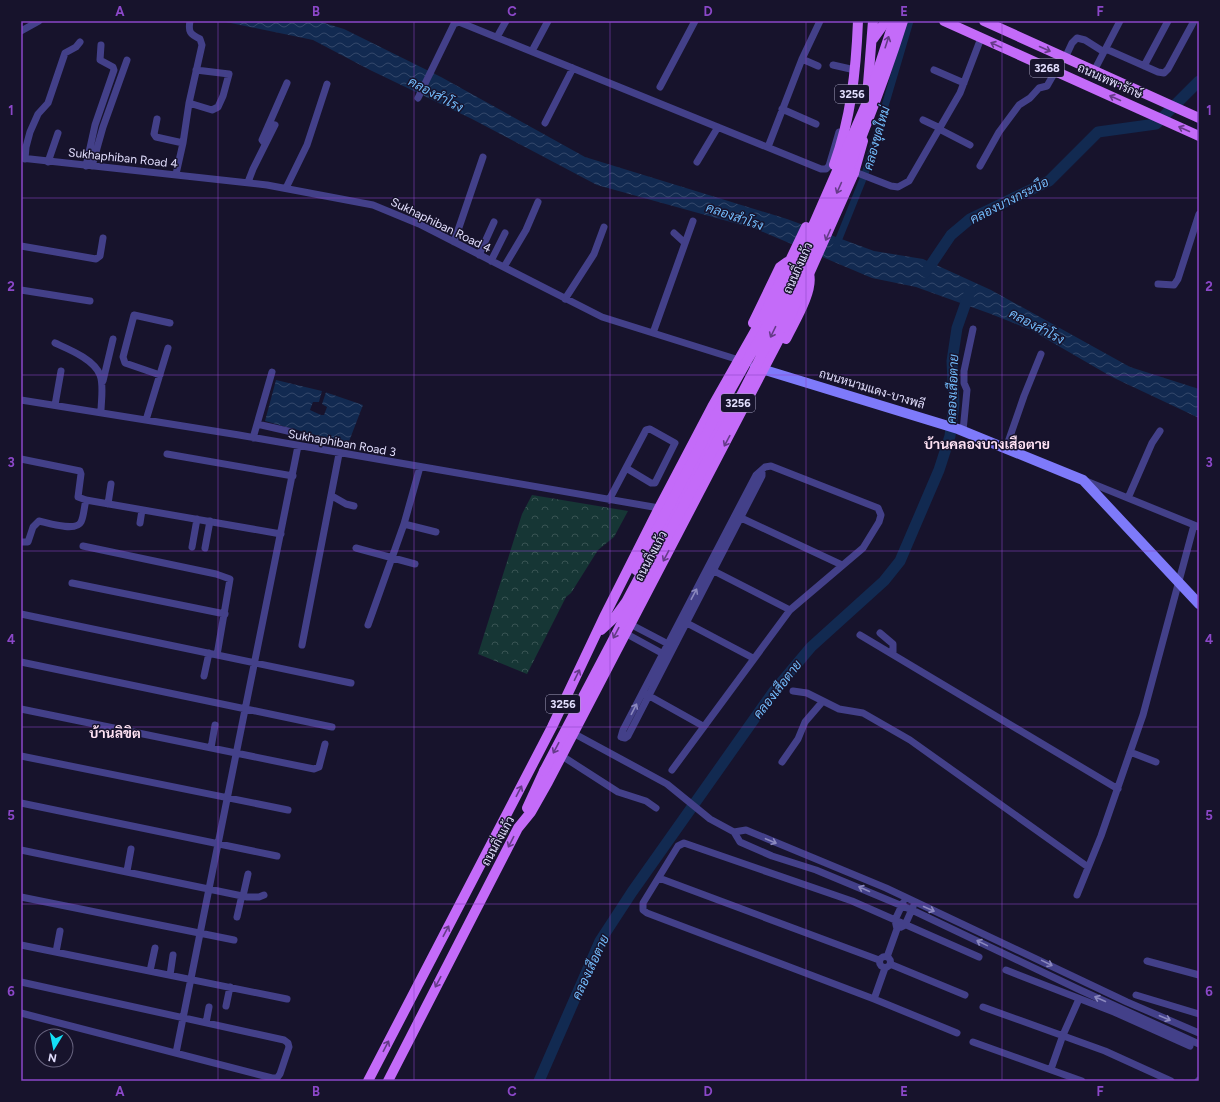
<svg xmlns="http://www.w3.org/2000/svg" width="1220" height="1102" viewBox="0 0 1220 1102" font-family="Figtree,Sarabun,sans-serif">
<style>
.park{fill:url(#park-crowns)}
.water{fill:url(#water-waves)}
.pier{fill:#17132c}
.lines{fill:none;stroke-linecap:round;stroke-linejoin:round}
.canal{stroke:#122a51;stroke-width:7}
.river{stroke:#122a51;stroke-width:11}
.street{stroke:#434089;stroke-width:7}
.secondary{stroke:#7e7afa;stroke-width:10}
.primary{stroke:#c46bf9;stroke-width:10}
.primary-bridge{stroke:#c46bf9;stroke-width:10}
.oneway{stroke:#653b88}
.oneway2{stroke:#8b88be}
.grid{fill:none;stroke:#8b47c8;stroke-width:1;stroke-opacity:0.55}
.labels{text-anchor:middle;stroke-width:3;stroke-linejoin:round;paint-order:stroke}
.shield{fill:#17132c;stroke:#a6a2bf;stroke-width:1}
.shield-label{font-size:11px;font-weight:bold;fill:#e3dffe}
.street-label{font-size:12px;fill:#e3dffe;stroke:#17132c}
.water-label{font-size:13px;font-style:italic;fill:#72bafa;stroke:#17132c}
.quarter-label{font-size:14px;font-weight:bold;fill:#fee1f3;stroke:#17132c}
.neatline{fill:none;stroke:#8b47c8;stroke-width:1.5}
.grid-label{font-size:13px;text-anchor:middle;font-weight:bold;fill:#8b47c8}
</style>
<defs>
<pattern id="park-crowns" width="20" height="18" patternUnits="userSpaceOnUse"><rect width="20" height="18" fill="#163635"/><path d="M2 6a3 3 0 1 1 6 0M12 15a3 3 0 1 1 6 0" fill="none" stroke="#385353"/></pattern>
<pattern id="water-waves" width="16" height="10" patternUnits="userSpaceOnUse"><rect width="16" height="10" fill="#122a51"/><path d="M0 5q4-4 8 0t8 0" fill="none" stroke="#34486b"/></pattern>
</defs>
<rect width="100%" height="100%" fill="#17132c"/>
<path class="park" d="M532,495L628,511L614,537L598,550L571,593L566,597L527,674L478,654L522,514Z"/>
<path class="water" d="M221,21H318L344,29L441,77L585,157L787,219L874,251L923,259L991,290L1130,367L1199,389V418L1112,377L1031,330L991,314L916,287L872,278L756,229L597,185L472,119L370,70L313,40Z
M276,380L322,391L363,405L348,444L265,421Z"/>
<path class="pier" d="M322,391L326,392L322,404L327,407L324,415H321L310,410L313,402H319Z"/>
<g class="lines">
<path class="canal" d="M836,246L865,174L910,21"/>
<path class="river" d="M926,272L951,235L970,219L1049,181L1098,132L1156,124L1199,81
M539,1081L600,941L632,892L774,691L811,647L884,581L900,561L939,470L950,436L954,404L952,361L957,328L970,291"/>
<path class="street" d="M21,31L39,21
M497,37L506,21
M1106,49L1158,72L1164,73L1168,69L1194,21
M532,51L548,21
M1065,58L1072,43L1077,38L1085,40L1104,52
M802,59L818,66
M833,65L855,70
M1144,66L1168,21
M934,70L964,83
M1094,71L1120,21
M660,87L695,21
M418,98L454,24L459,22L821,169H826L829,166L839,132
M189,103L212,110L218,107L223,96L229,74L196,70
M782,109L816,124
M157,119L154,134L156,137L183,143
M923,120L940,128
M545,123L573,68
M939,129L970,145
M265,144L262,140L287,83
M768,147L802,59L820,21
M21,158L267,185L373,205L419,224L602,317L739,360
M25,159L26,147L30,132L38,114L48,103L65,53L76,47L80,42
M48,162L58,133
M697,162L718,127
M86,166L95,125L114,70L113,67L100,60L101,45
M92,166L103,127L127,60
M980,166L999,132L1019,105L1030,98L1039,88L1047,86L1055,72
M855,172L891,186L898,187L909,181L960,93L981,38
M176,174L183,143L189,103L202,45L200,39C190,34 188,32 190,21
M248,182L253,169L275,125
M286,188L307,145L327,84
M674,233L685,243
M454,242L483,157
M21,246L96,259L100,256L103,238
M479,255L494,222
M491,261L505,233
M504,267L526,230L538,202
M1158,284L1174,285L1178,279L1199,214
M21,290L90,301
M565,299L594,254L604,227
M653,333L693,221
M55,343C68,349 94,359 100,375C104,385 101,401 101,412
M160,375L125,363L123,357L134,315L170,323
M103,381L113,339
M21,400L239,435L659,508
M55,405L61,371
M146,420L168,348
M257,424L292,432
M963,431L967,390L964,383V371L973,329
M253,438L272,372
M1006,448L1024,396L1041,354
M167,454L293,476
M21,459L80,471L81,474L78,497L86,500L281,534
M1086,481L1199,527
M332,496L346,504L354,506
M1128,498L1152,443L1160,431
M609,500L646,430L650,429L675,443L655,483H651L626,468
M108,504L111,484
M737,516L842,565
M140,523L142,510
M404,524L436,532
M21,542H28L33,527L39,521C48,523 76,532 81,522C84,516 84,507 86,500
M83,546L216,574L230,579L217,655
M192,547L197,519
M205,548L210,521
M356,548L415,564
M710,569L790,610
M72,583L225,614
M21,614L351,683
M683,621L753,658
M630,624L672,646
M368,625L404,524L420,467
M625,633L667,656
M880,633L893,644V654
M860,635L1118,789
M302,645L339,454
M21,662L332,727
M204,676L209,653
M793,691L807,693L823,701
M644,693L703,726
M21,709L314,769L319,767L325,744
M573,733L667,784L710,819L734,832L740,842L772,856L816,870L912,910L1078,989L1199,1044
M211,748L215,725
M1130,752L1156,762
M21,756L288,810
M562,756L618,792L646,801L656,808
M782,762L798,739L805,722L823,701L839,709L863,713L910,740L1088,867
M672,770L790,610L863,548L879,522L881,515L878,508L771,466L765,467L756,475L623,730L621,737L625,738L628,736L762,476V470
M21,803L277,856
M734,832L746,830L886,888L1127,1002L1199,1033
M21,850L247,897H259L264,895
M127,871L131,849
M659,878L879,960
M1077,895L1101,836L1143,715L1194,525
M243,896L248,874
M21,897L234,940
M237,917L242,895
M901,927L905,925L913,907
M21,945L287,999
M56,952L60,931
M879.5 962a5.5 5.5 0 1 1 11 0a5.5 5.5 0 1 1-11 0Z
M887,957L897,929L895,920L903,903
M1147,961L1199,975
M890,964L965,995
M1006,970L1114,1012L1190,1046
M150,971L155,948
M170,975L173,955
M21,982L284,1040L288,1043L289,1047L280,1074L277,1078H272L21,1013
M1136,995L1199,1014
M874,999L885,968
M226,1006L230,987
M983,1007L1105,1051L1171,1081
M206,1023L209,1007
M957,1033L874,999L647,913L643,910V903L678,846L684,843L852,901L979,957
M973,1042L1082,1081
M176,1053L298,446
M1051,1069L1063,1035L1079,999
M1198,1081L1199,1080"/>
<path class="secondary" d="M755,367L958,429L1083,480L1199,604"/>
<path class="primary" d="M944,21L1199,136
M984,21L1199,118
M873,39L886,21
M867,97L873,21
M834,165C851,118 856,71 858,21
M854,173L863,141
M753,323L780,267L787,262L794,265
M786,339C793,324 814,291 809,274
M601,630L615,617L626,602L728,411
M527,808L544,771
M368,1081L552,727L605,615L659,508L712,407L763,317
M388,1081L518,828L531,812L548,782L785,328"/>
<path class="primary-bridge" d="M763,317L806,227
M785,328L854,173
M636,570L714,419L777,308L868,100L894,21
M544,771C591,681 638,591 686,501C768,346 850,189 903,21"/>
</g>
<defs><path id="oneway-shaft" d="M-6 0H5M1.5-3L5.5 0L1.5 3" fill="none" stroke-width="1.6" stroke-linecap="round" stroke-linejoin="round"/></defs>
<g class="oneway">
<use href="#oneway-shaft" transform="translate(887 42) rotate(-72)"/>
<use href="#oneway-shaft" transform="translate(996 45) rotate(-155)"/>
<use href="#oneway-shaft" transform="translate(1045 49) rotate(24)"/>
<use href="#oneway-shaft" transform="translate(1115 98) rotate(-156)"/>
<use href="#oneway-shaft" transform="translate(1184 129) rotate(-156)"/>
<use href="#oneway-shaft" transform="translate(839 188) rotate(114)"/>
<use href="#oneway-shaft" transform="translate(828 235) rotate(114)"/>
<use href="#oneway-shaft" transform="translate(773 332) rotate(116)"/>
<use href="#oneway-shaft" transform="translate(727 441) rotate(118)"/>
<use href="#oneway-shaft" transform="translate(666 556) rotate(118)"/>
<use href="#oneway-shaft" transform="translate(616 633) rotate(118)"/>
<use href="#oneway-shaft" transform="translate(577 675) rotate(-64)"/>
<use href="#oneway-shaft" transform="translate(556 748) rotate(118)"/>
<use href="#oneway-shaft" transform="translate(519 791) rotate(-63)"/>
<use href="#oneway-shaft" transform="translate(511 842) rotate(117)"/>
<use href="#oneway-shaft" transform="translate(446 931) rotate(-62)"/>
<use href="#oneway-shaft" transform="translate(438 982) rotate(118)"/>
<use href="#oneway-shaft" transform="translate(386 1046) rotate(-63)"/>
</g>
<g class="oneway2">
<use href="#oneway-shaft" transform="translate(694 594) rotate(-62)"/>
<use href="#oneway-shaft" transform="translate(634 709) rotate(-63)"/>
<use href="#oneway-shaft" transform="translate(771 841) rotate(23)"/>
<use href="#oneway-shaft" transform="translate(864 889) rotate(-156)"/>
<use href="#oneway-shaft" transform="translate(929 909) rotate(24)"/>
<use href="#oneway-shaft" transform="translate(982 943) rotate(-154)"/>
<use href="#oneway-shaft" transform="translate(1047 963) rotate(26)"/>
<use href="#oneway-shaft" transform="translate(1100 999) rotate(-156)"/>
<use href="#oneway-shaft" transform="translate(1165 1018) rotate(23)"/>
</g>
<path class="grid" d="M218,21V1081M414,21V1081M610,21V1081M806,21V1081M1002,21V1081M21,198H1199M21,375H1199M21,551H1199M21,727H1199M21,904H1199"/>
<g class="labels">
<g class="shield">
<rect x="1030" y="59" width="34" height="18" rx="3"/>
<rect x="835" y="85" width="34" height="18" rx="3"/>
<rect x="721" y="394" width="34" height="18" rx="3"/>
<rect x="546" y="695" width="34" height="18" rx="3"/>
</g>
<g class="shield-label">
<text x="1047" y="72">3268</text>
<text x="852" y="98">3256</text>
<text x="738" y="407">3256</text>
<text x="563" y="708">3256</text>
</g>
<g class="street-label">
<text transform="translate(1110 81) rotate(24)" y="4">ถนนเทพารักษ์</text>
<text transform="translate(123 158) rotate(6)" y="4">Sukhaphiban Road 4</text>
<text transform="translate(441 225) rotate(26)" y="4">Sukhaphiban Road 4</text>
<text transform="translate(798 268) rotate(-66)" y="4">ถนนกิ่งแก้ว</text>
<text transform="translate(872 389) rotate(17)" y="4">ถนนหนามแดง-บางพลี</text>
<text transform="translate(342 443) rotate(10)" y="4">Sukhaphiban Road 3</text>
<text transform="translate(651 556) rotate(-62)" y="4">ถนนกิ่งแก้ว</text>
<text transform="translate(498 841) rotate(-61)" y="4">ถนนกิ่งแก้ว</text>
</g>
<g class="water-label">
<text transform="translate(436 94) rotate(28)" y="5">คลองสำโรง</text>
<text transform="translate(876 138) rotate(-74)" y="5">คลองขุดใหม่</text>
<text transform="translate(1009 200) rotate(-27)" y="5">คลองบางกระบือ</text>
<text transform="translate(735 216) rotate(19)" y="5">คลองสำโรง</text>
<text transform="translate(1037 326) rotate(28)" y="5">คลองสำโรง</text>
<text transform="translate(952 389) rotate(-88)" y="5">คลองเสือตาย</text>
<text transform="translate(777 689) rotate(-52)" y="5">คลองเสือตาย</text>
<text transform="translate(590 967) rotate(-65)" y="5">คลองเสือตาย</text>
</g>
<g class="quarter-label">
<text x="987" y="449">บ้านคลองบางเสือตาย</text>
<text x="115" y="738">บ้านลิขิต</text>
</g>
</g>
<rect width="1220" height="1102" fill="none" stroke="#17132c" stroke-width="44"/>
<g transform="translate(54 1048) rotate(190)"><circle r="19" fill="#17132c" stroke="#696580"/>
<path d="M0-3L7 15L0 10L-7 15Z" fill="#13dff6"/>
<text y="-6" font-size="11" font-weight="bold" text-anchor="middle" fill="#e3dffe">N</text>
</g>
<rect x="22" y="22" width="1176" height="1058" class="neatline"/>
<g class="grid-label">
<text x="120" y="16">A</text>
<text x="316" y="16">B</text>
<text x="512" y="16">C</text>
<text x="708" y="16">D</text>
<text x="904" y="16">E</text>
<text x="1100" y="16">F</text>
<text x="11" y="115">1</text>
<text x="1209" y="115">1</text>
<text x="11" y="291">2</text>
<text x="1209" y="291">2</text>
<text x="11" y="467">3</text>
<text x="1209" y="467">3</text>
<text x="11" y="644">4</text>
<text x="1209" y="644">4</text>
<text x="11" y="820">5</text>
<text x="1209" y="820">5</text>
<text x="11" y="996">6</text>
<text x="1209" y="996">6</text>
<text x="120" y="1096">A</text>
<text x="316" y="1096">B</text>
<text x="512" y="1096">C</text>
<text x="708" y="1096">D</text>
<text x="904" y="1096">E</text>
<text x="1100" y="1096">F</text>
</g>
</svg>
